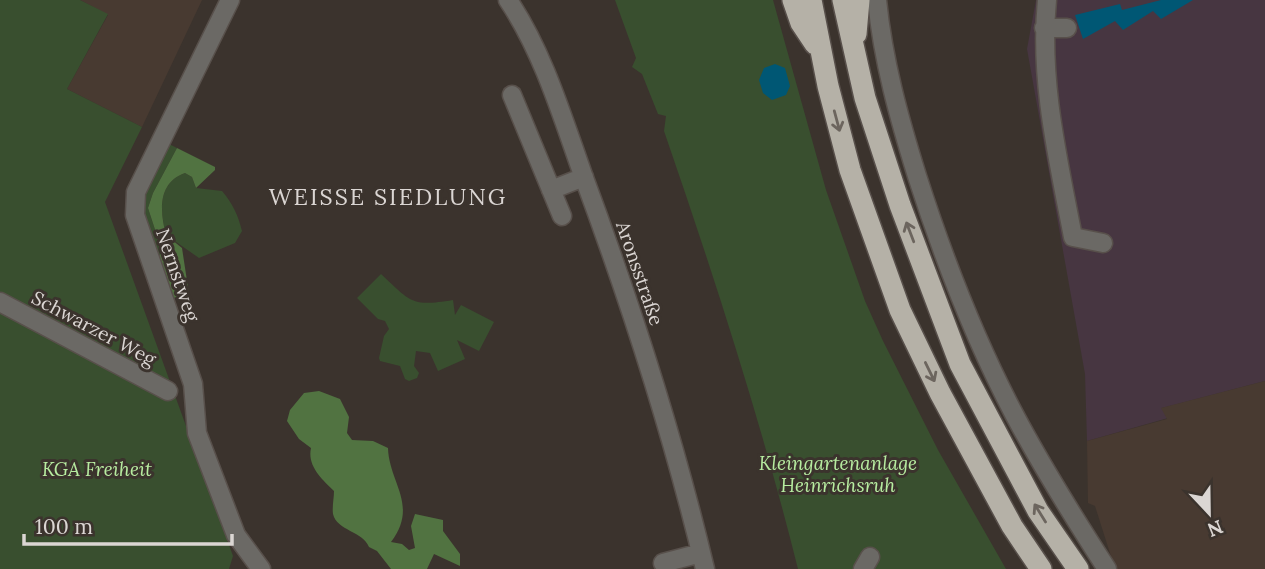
<svg xmlns="http://www.w3.org/2000/svg" width="1265" height="569" viewBox="0 0 1265 569" font-family="Lora,serif">
<style>
.commercial{fill:#473641}
.built{fill:#483a31}
.green{fill:#394f2f}
.forest{fill:#517341}
.water{fill:#005774}
.lines{fill:none;stroke-linecap:round;stroke-linejoin:round}
.minor-casing{stroke:#58504b;stroke-width:21}
.highway-casing{stroke:#58504b;stroke-width:24}
.minor{stroke:#6b6965;stroke-width:18}
.highway{stroke:#b5b1a7;stroke-width:21}
.oneway{stroke:#6c655e}
.labels{text-anchor:middle;stroke-width:6;stroke-linejoin:round;paint-order:stroke}
.street-label{font-size:19px;fill:#dbd6d3;stroke:#3b332d}
.park-label{font-size:19px;font-style:italic;fill:#b7eca0;stroke:#3b332d}
.quarter-label{font-size:23px;letter-spacing:2px;fill:#dbd6d3;stroke:#3b332d}
</style>
<rect width="100%" height="100%" fill="#3b332d"/>
<path class="commercial" d="M1036,0H1265V381L1162,408L1168,418L1087,441L1085,374L1027,49Z"/>
<path class="built" d="M80,0H202L142,127L67,89L108,15Z
M1265,381V569H1115L1095,506L1088,503L1087,441L1167,419L1161,408Z"/>
<path class="green" d="M0,0H80L108,14L67,89L142,127L105,202L233,556L229,569H0Z
M615,0H773L826,190L865,301L883,341L938,450L1006,569H798C761,421 714,276 664,131L666,116L658,114L642,74L632,67L636,58Z
M169,144L177,148L153,193L148,208L162,251L159,258L141,213L143,193Z
M185,173L192,177L196,188L222,191C233,204 238,215 242,231L235,243L199,258L166,235C160,212 157,183 185,173Z
M381,274C411,302 411,307 453,300L455,315L461,305L494,322L479,351L457,340L465,359L438,371L430,353L416,351L414,366L419,373L417,378L409,381L405,379L400,366L380,361L379,358L384,336L389,329L385,321L378,319L357,298Z"/>
<path class="forest" d="M177,148L215,167V170L196,188L192,177L185,173C157,183 160,212 166,235L182,248L189,294L173,298L159,258L162,251L148,208L153,193Z
M319,391L340,399L349,417L347,433L352,440L373,441L388,448C389,483 419,505 391,542L402,544L409,550L415,548L411,526L415,514L443,520V531L460,554V566L434,554L427,569H391L377,551L369,547C363,531 337,531 333,514C332,507 334,498 334,491C322,479 307,466 311,448L299,439L287,421L290,410L304,393Z"/>
<path class="water" d="M1161,0H1193L1161,19L1153,11L1123,30L1115,21L1083,39L1075,15L1120,4L1122,10Z
M775,64L785,68L790,86L786,95L772,100L763,93L759,80L764,68Z"/>
<g class="lines">
<defs>
<path id="minor" d="M230,0L136,192L135,215L193,384L197,433L236,535L261,569
M508,0C543,52 562,116 583,175C631,304 673,435 705,569
M877,0C883,61 899,118 917,176C943,257 974,338 1014,414C1042,467 1074,518 1107,569
M1047,0C1039,80 1058,159 1073,237L1103,243
M1044,28H1067
M512,95L562,216
M551,190L584,177
M0,302L168,391
M663,563L701,553
M863,569L870,557"/>
<path id="highway" d="M793,0L801,23L815,44
M811,0L828,86L850,170L900,310L940,393L1012,526L1041,569
M843,0L865,98L900,205L960,364L1038,511L1078,569
M856,34L859,0"/>
</defs>
<use href="#minor" class="minor-casing"/>
<use href="#highway" class="highway-casing"/>
<use href="#minor" class="minor"/>
<use href="#highway" class="highway"/>
</g>
<defs><path id="oneway-shaft" d="M-6 0H5M1.5-3L5.5 0L1.5 3" fill="none" stroke-width="1.6" stroke-linecap="round" stroke-linejoin="round" transform="scale(1.75)"/></defs>
<g class="oneway">
<use href="#oneway-shaft" transform="translate(837 121) rotate(75)"/>
<use href="#oneway-shaft" transform="translate(910 232) rotate(-111)"/>
<use href="#oneway-shaft" transform="translate(930 372) rotate(64)"/>
<use href="#oneway-shaft" transform="translate(1040 513) rotate(-122)"/>
</g>
<g class="labels">
<g class="street-label">
<text transform="translate(640 273) rotate(71)" y="7">Aronsstraße</text>
<text transform="translate(178 275) rotate(71)" y="7">Nernstweg</text>
<text transform="translate(94 328) rotate(28)" y="7">Schwarzer Weg</text>
</g>
<g class="park-label">
<text x="838" y="470">Kleingartenanlage<tspan x="838" dy="22">Heinrichsruh</tspan></text>
<text x="97" y="476">KGA Freiheit</text>
</g>
<g class="quarter-label">
<text x="388" y="205">WEISSE SIEDLUNG</text>
</g>
</g>
<g transform="translate(1209 513) rotate(158)" stroke="#3b332d" stroke-width="5" paint-order="stroke">
<path d="M0-5L12 26L0 18L-12 26Z" fill="#dbd6d3"/>
<text y="-10" font-size="19" font-weight="bold" text-anchor="middle" fill="#dbd6d3">N</text>
</g>
<path d="M24 534v10h208v-10" fill="none" stroke="#dbd6d3" stroke-width="3.5"/>
<text x="35" y="534" font-size="21" fill="#dbd6d3" stroke="#3b332d" stroke-width="5" paint-order="stroke">100 m</text>
</svg>
